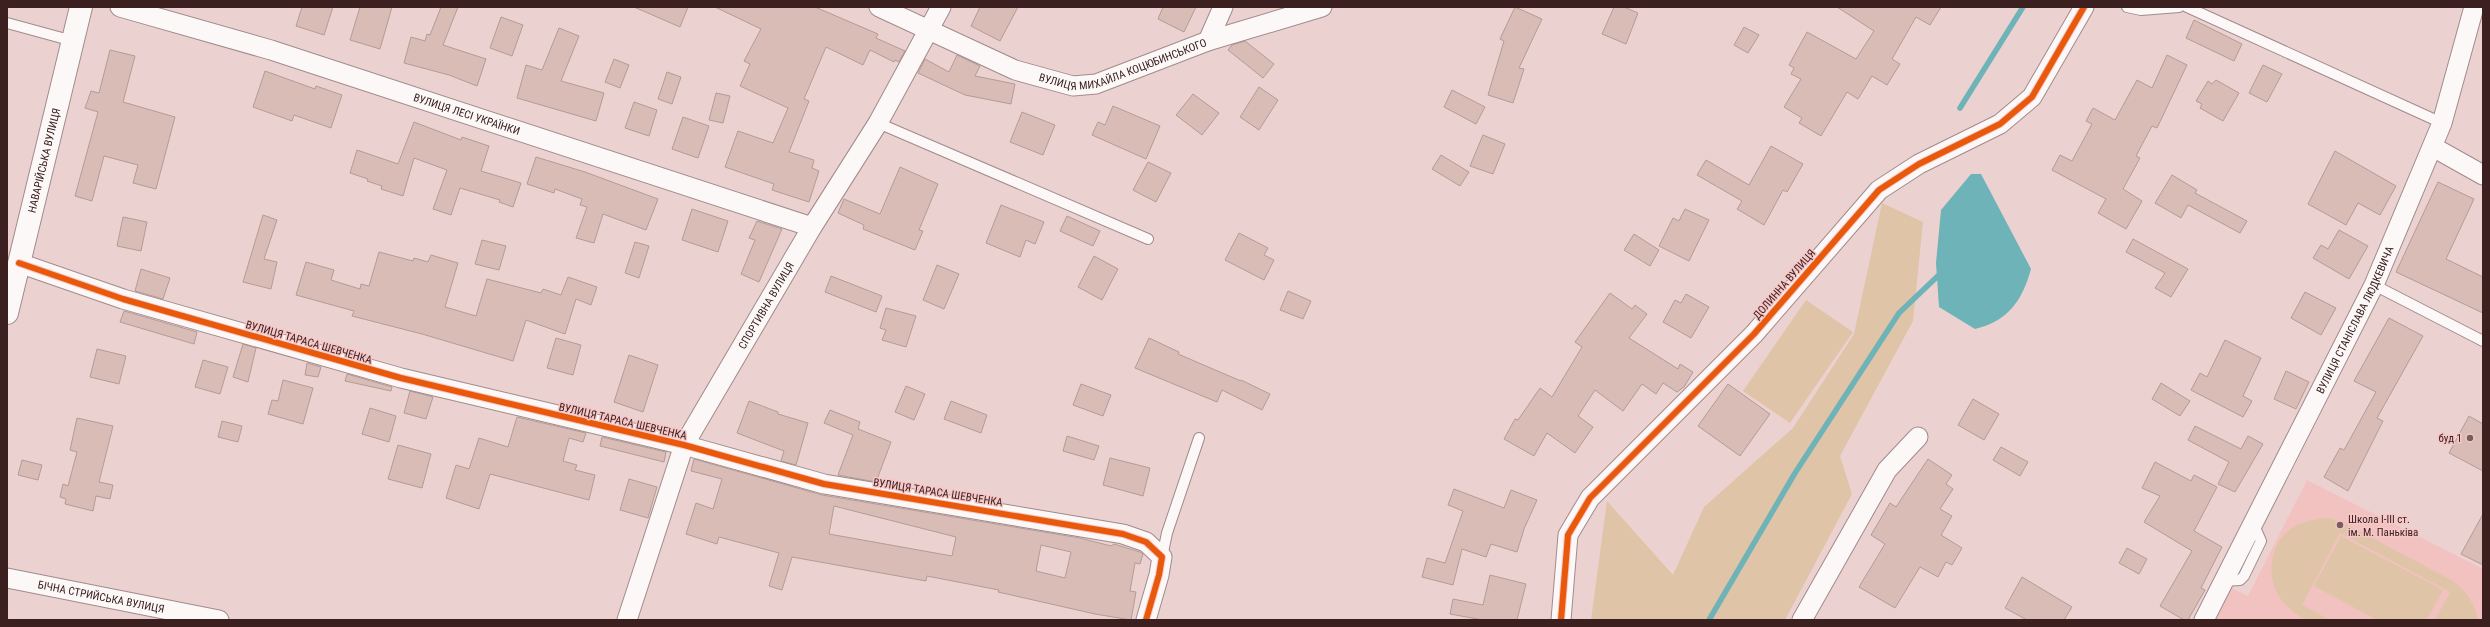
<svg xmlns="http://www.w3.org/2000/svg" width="2490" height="627" viewBox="0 0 2490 627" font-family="'Roboto Condensed',sans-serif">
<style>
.built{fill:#f2c2c0}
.green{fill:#dfc4a7}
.water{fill:#6db3b7}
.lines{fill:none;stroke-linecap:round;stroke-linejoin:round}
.stream{stroke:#6db3b7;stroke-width:5.5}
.building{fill:#d9bcb5;stroke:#b29c97;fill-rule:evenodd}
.service-casing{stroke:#a28a8b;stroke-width:12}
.minor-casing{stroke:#a28a8b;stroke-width:21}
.tertiary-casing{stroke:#a28a8b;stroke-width:24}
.path{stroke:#d4cccb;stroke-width:2.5;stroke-dasharray:3 2;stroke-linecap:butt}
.service{stroke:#fcf8f8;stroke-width:10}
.minor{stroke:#fcf8f8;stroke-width:19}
.tertiary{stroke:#fcf8f8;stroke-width:22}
.cycleway-casing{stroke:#f6c7c6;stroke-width:8}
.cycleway{stroke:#e8590c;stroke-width:6}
.poi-dot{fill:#795e5e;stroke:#f6c7c6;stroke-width:1.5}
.labels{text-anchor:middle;stroke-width:3;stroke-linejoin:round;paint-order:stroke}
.street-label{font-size:11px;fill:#3c2020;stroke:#f6c7c6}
.poi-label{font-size:11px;fill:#3c2020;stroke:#f6c7c6;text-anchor:end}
</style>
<rect width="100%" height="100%" fill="#ebd2d1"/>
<path class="built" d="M2307,480L2483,569V620H2216L2231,588L2248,596Z"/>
<path class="green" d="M1882,203L1923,222L1913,321L1840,456L1852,494L1785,620H1591L1607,501L1673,575L1704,507L1793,428L1854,334Z
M1806,300L1853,332L1790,423L1743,391Z
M2328,518L2344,523L2453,581C2467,592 2474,602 2478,620H2435L2450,592L2340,533L2302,605L2330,620C2323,620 2315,621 2308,620C2302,619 2295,613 2290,609C2264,589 2265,542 2296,526C2307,520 2317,519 2328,518Z
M2341,536L2443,590L2427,620H2377L2314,586Z"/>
<path class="water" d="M1971,174H1981L2031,269C2022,301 2008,321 1975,329L1939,307L1936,263L1941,210Z"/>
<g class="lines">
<path class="stream" d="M1960,108L2023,7
M1709,620L1795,473L1899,313L1942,272"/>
</g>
<path class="building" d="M302,7H333L324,35L296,26Z
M360,7H392L380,49L350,40Z
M441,7H458L443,45L486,59L477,86L449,75L404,63L411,37L425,41L427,34L430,35Z
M634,7H688L680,27Z
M715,7H815L878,34L876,38L905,51L899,62L895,60L894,62L870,50L863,65L826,47L804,99L809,101L789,152L814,160L812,168L819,171L809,202L772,190L774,184L725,167L738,131L773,143L788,108L740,86L750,64L744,61L761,29Z
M980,7H1018L1000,41L971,26Z
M1163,7H1196L1184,32L1158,19Z
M1515,7L1542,19L1519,68L1524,69L1513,103L1488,95L1504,41L1500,39Z
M1614,7H1624L1638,13L1626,44L1602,34Z
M1837,7H1941L1930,25L1916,17L1892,59L1900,64L1887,85L1872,76L1858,99L1847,92L1821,136L1799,123L1802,118L1784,107L1801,79L1791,74L1794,68L1789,65L1807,32L1856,59L1874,31Z
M501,17L523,25L512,56L490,48Z
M2194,20L2242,44L2234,61L2186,38Z
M1744,27L1759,35L1748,53L1734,45Z
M559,28L579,36L561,81L604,93L596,121L517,98L526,65L542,70Z
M1245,41L1274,64L1263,78L1228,50L1232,45Z
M110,50L135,56L123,102L175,117L156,189L133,183L138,165L104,156L92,201L75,196L98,112L85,108L91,91L99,93Z
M957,55L980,66L975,76L1015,84L1011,104L965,95L918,73L925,59L949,72Z
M2167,55L2187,65L2157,128L2152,126L2136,156L2140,158L2123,189L2142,201L2126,229L2098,213L2106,199L2052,170L2060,155L2072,161L2092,124L2086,121L2093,108L2115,120L2137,80L2152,88Z
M614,59L629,65L620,88L605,82Z
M2263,65L2282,74L2267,102L2249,93Z
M265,71L315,89L316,86L342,95L331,128L294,115L292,121L253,107Z
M667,72L681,77L672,104L658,99Z
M2216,80L2239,93L2223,121L2200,108L2202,104L2196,101L2208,81L2212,84Z
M1259,87L1278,100L1259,130L1240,117Z
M1452,90L1485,107L1476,124L1444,107Z
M716,93L730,96L723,123L709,120Z
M1193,94L1219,113L1202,135L1176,115Z
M634,102L657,110L649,136L625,128Z
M1113,106L1160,126L1146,159L1092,135L1098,122L1105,125Z
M1022,112L1055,125L1043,155L1010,142Z
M683,117L709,126L698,158L672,149Z
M414,122L461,140L462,137L489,146L481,171L521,183L513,207L499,202L500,200L460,188L451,215L433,209L447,170L414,158L403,196L381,189L382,186L367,181L368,179L350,173L357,150L398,164Z
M1483,135L1505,144L1493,174L1470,166Z
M1771,146L1803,164L1787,192L1783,190L1764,225L1737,209L1742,201L1697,175L1706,160L1749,185Z
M2335,151L2396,186L2380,215L2358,203L2346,225L2308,204Z
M1441,155L1469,172L1460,186L1432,169Z
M536,157L585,172L658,199L646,230L603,214L594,243L576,238L587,207L580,205L582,199L555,189L554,193L527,184Z
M1148,162L1171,173L1156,202L1133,190Z
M900,167L938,184L919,230L923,231L915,250L863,229L864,225L838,213L844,199L880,214Z
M2172,175L2197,190L2195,193L2247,221L2240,233L2188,205L2181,218L2155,203Z
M2438,182L2474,199L2446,259L2483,277V313L2396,272Z
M1001,205L1044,222L1035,244L1026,240L1020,257L986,243Z
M692,209L728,221L718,252L682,240Z
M1685,209L1709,220L1689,261L1659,246L1673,218L1679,221Z
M263,215L277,220L264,259L277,262L271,289L243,282Z
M1067,216L1100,231L1093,246L1060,231Z
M123,217L147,222L141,251L117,246Z
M757,221L782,229L759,282L741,274L755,240L749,238Z
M2339,230L2368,246L2349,279L2313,258L2321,245L2328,249Z
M1239,233L1268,248L1264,255L1274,260L1264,280L1225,260Z
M1634,234L1659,250L1650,266L1624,250Z
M2133,239L2188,269L2171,297L2155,288L2165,273L2126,252Z
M482,240L506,246L499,270L475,264Z
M635,242L649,246L639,278L625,273Z
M379,252L413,261L414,258L428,262L431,255L458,263L445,307L476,316L487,279L541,293L543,289L561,295L568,277L597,287L591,305L576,299L565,334L526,320L513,361L422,334L352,316L354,311L296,295L306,262L334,270L331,280L360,289L361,284L369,286Z
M1094,256L1118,269L1102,300L1078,287Z
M937,265L959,274L944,309L923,300Z
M141,269L170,278L163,299L135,291Z
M831,276L882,296L876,312L825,292Z
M1288,291L1311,301L1303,319L1280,310Z
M2305,292L2336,308L2321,335L2291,318Z
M1610,293L1632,309L1635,305L1647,314L1629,338L1678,369L1680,364L1693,372L1684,387L1677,392L1663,383L1656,394L1642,384L1623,411L1595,390L1578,416L1593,427L1575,453L1547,433L1534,456L1504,439L1515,419L1518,420L1540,388L1552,397L1582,347L1575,342Z
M1686,294L1709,307L1691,338L1663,322L1675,300L1681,303Z
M886,308L916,316L906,347L882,340L886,330L880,328Z
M124,311L197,332L194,344L120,322Z
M2389,318L2423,336L2377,418L2383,421L2348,491L2324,477L2340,448L2344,450L2376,392L2354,381Z
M556,338L581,345L573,375L547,368Z
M1149,338L1179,352L1178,354L1241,381V380L1270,394L1262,410L1222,390L1217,402L1135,368Z
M2225,340L2261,358L2243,396L2252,401L2243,417L2191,390L2200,373L2207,377Z
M243,344L256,348L248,382L233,377Z
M97,349L126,356L119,384L90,377Z
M629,355L658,365L643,412L614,402Z
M203,360L228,367L220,394L195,387Z
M307,363L321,367L318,377L305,375Z
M2286,371L2309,382L2296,409L2274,399Z
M347,374L392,387L391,391L345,381Z
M283,380L313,388L303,424L268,414L272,400L278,401Z
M2161,383L2190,401L2180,416L2152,399Z
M1081,384L1111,395L1103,416L1073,405Z
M1728,384L1770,414L1740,456L1698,426Z
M906,386L925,394L914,420L895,412Z
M410,391L433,397L426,419L404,413Z
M1973,399L1999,414L1984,440L1958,425Z
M749,401L778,412V414L808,423L796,465L781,461L784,451L737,433Z
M951,401L987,415L981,433L944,419Z
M370,408L396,416L389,442L362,434Z
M830,410L860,422L858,429L891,442L876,482L838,475L853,435L824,423Z
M2469,416L2483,424V471L2449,453Z
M517,417L586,433L583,442L569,438L563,461L577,465L575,470L595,475L589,500L490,474L479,509L446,498L456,465L469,469L479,438L508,447Z
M77,418L113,426L99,482L113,485L110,499L96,496L93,511L65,504L66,499L60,497L63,484L68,486L77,452L70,450Z
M222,421L242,426L238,442L218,437Z
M2195,426L2241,449L2248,436L2263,444L2235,492L2218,484L2229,462L2188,440Z
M1067,436L1099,446L1094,460L1063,451Z
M602,437L666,452L664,462L600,446Z
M398,445L431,454L422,488L388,479Z
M2001,447L2028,462L2020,476L1993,460Z
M1110,458L1150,468L1143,496L1103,485Z
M694,459L822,495L1080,538L1111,546L1114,544L1140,552L1143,554L1140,564L1135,563L1130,591L1136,592L1131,620L1095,614L998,592L999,590L927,576L926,581L792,557L782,590L769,586L779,553L719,537L717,544L686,534L696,503L713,509L722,479L691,471ZM834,506L956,537L952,556L829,534ZM1041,545L1071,552L1065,578L1036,571Z
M1928,459L1952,475L1946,484L1953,489L1940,509L1952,516L1941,535L1962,548L1952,565L1946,562L1938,577L1920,567L1895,608L1859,587L1885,544L1871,535L1890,503L1896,507Z
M22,460L42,465L38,480L18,475Z
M2155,462L2191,481L2194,475L2217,487L2194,531L2222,547L2201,588L2205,590L2188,620H2184L2160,606L2192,551L2144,522L2160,496L2142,488Z
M629,479L657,487L648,518L620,510Z
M1454,489L1504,508L1511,490L1537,500L1524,529L1517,552L1491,544L1486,557L1462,549L1453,585L1422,577L1427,558L1445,563L1463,511L1448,505Z
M2483,514V565L2461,554Z
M2127,548L2147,559L2139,574L2119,563Z
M1490,575L1526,584L1517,620H1483L1450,614L1453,599L1483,605Z
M2022,577L2072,607L2064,620H2027L2005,608Z"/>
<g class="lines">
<defs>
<path id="service" d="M2127,7L2141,10L2179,7
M2187,7L2442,123
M7,23L73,41
M878,123L1148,239
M2374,285L2483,341
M1162,557L1167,533L1199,438
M2223,581L2240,580L2244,576L2261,541L2253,523"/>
<g id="minor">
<path id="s1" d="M120,7L271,50L812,227"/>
<path id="s2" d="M879,7L1015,70L1073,86L1096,84L1208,41L1322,7"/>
<path d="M1208,41L1223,7"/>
<path d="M2433,147L2483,175"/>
<path d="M19,263L123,299L401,378L684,445L824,484L1123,534L1146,542L1162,557L1159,575L1146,620"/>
<path id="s3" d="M7,578L219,620"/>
<path id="s4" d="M627,620L684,445L812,227L878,123L941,7"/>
<path d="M1561,620L1568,535L1590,498L1754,334L1879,190L1919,164L2000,124L2032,97L2084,7"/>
<path d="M1802,620L1887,470L1918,437"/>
<path id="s5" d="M2204,620L2374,285L2442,123L2474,7"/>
</g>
<g id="tertiary">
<path id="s6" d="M7,313L81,7"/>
</g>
</defs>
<use href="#service" class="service-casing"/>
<use href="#minor" class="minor-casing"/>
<use href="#tertiary" class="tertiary-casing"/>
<path class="path" d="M2363,620L2364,619"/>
<use href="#service" class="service"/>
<use href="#minor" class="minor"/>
<use href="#tertiary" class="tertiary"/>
<defs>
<path id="cycleway" d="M19,263L123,299L401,378L684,445L824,484L1123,534L1146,542L1162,557L1159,575L1146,620
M1561,620L1568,535L1590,498L1754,334L1879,190L1919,164L2000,124L2032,97L2084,7"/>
</defs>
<use href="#cycleway" class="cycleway-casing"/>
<use href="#cycleway" class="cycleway"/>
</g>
<g class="poi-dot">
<circle cx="2470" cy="438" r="4"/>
<circle cx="2340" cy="525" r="4"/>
</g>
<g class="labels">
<g class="street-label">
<text dy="4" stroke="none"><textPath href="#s2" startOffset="263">ВУЛИЦЯ МИХАЙЛА КОЦЮБИНСЬКОГО</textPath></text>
<text dy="4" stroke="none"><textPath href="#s1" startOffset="363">ВУЛИЦЯ ЛЕСІ УКРАЇНКИ</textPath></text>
<text dy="4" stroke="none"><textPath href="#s6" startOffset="157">НАВАРІЙСЬКА ВУЛИЦЯ</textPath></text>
<text transform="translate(1784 284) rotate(-49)" y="4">ДОЛИННА ВУЛИЦЯ</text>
<text dy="4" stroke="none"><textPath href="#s4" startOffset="346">СПОРТИВНА ВУЛИЦЯ</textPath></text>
<text dy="4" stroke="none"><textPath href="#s5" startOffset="336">ВУЛИЦЯ СТАНІСЛАВА ЛЮДКЕВИЧА</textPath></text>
<text transform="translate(309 342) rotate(16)" y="4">ВУЛИЦЯ ТАРАСА ШЕВЧЕНКА</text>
<text transform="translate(623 421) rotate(13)" y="4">ВУЛИЦЯ ТАРАСА ШЕВЧЕНКА</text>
<text transform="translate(938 492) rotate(9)" y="4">ВУЛИЦЯ ТАРАСА ШЕВЧЕНКА</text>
<text dy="4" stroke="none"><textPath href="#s3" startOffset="96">БІЧНА СТРИЙСЬКА ВУЛИЦЯ</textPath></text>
</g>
<g class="poi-label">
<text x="2462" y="442">буд 1</text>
<text x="2348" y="523" text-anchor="start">Школа І-ІІІ ст.<tspan x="2348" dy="13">ім. М. Паньківа</tspan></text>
</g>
</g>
<rect width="2490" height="627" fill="none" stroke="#3c2020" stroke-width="16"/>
</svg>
